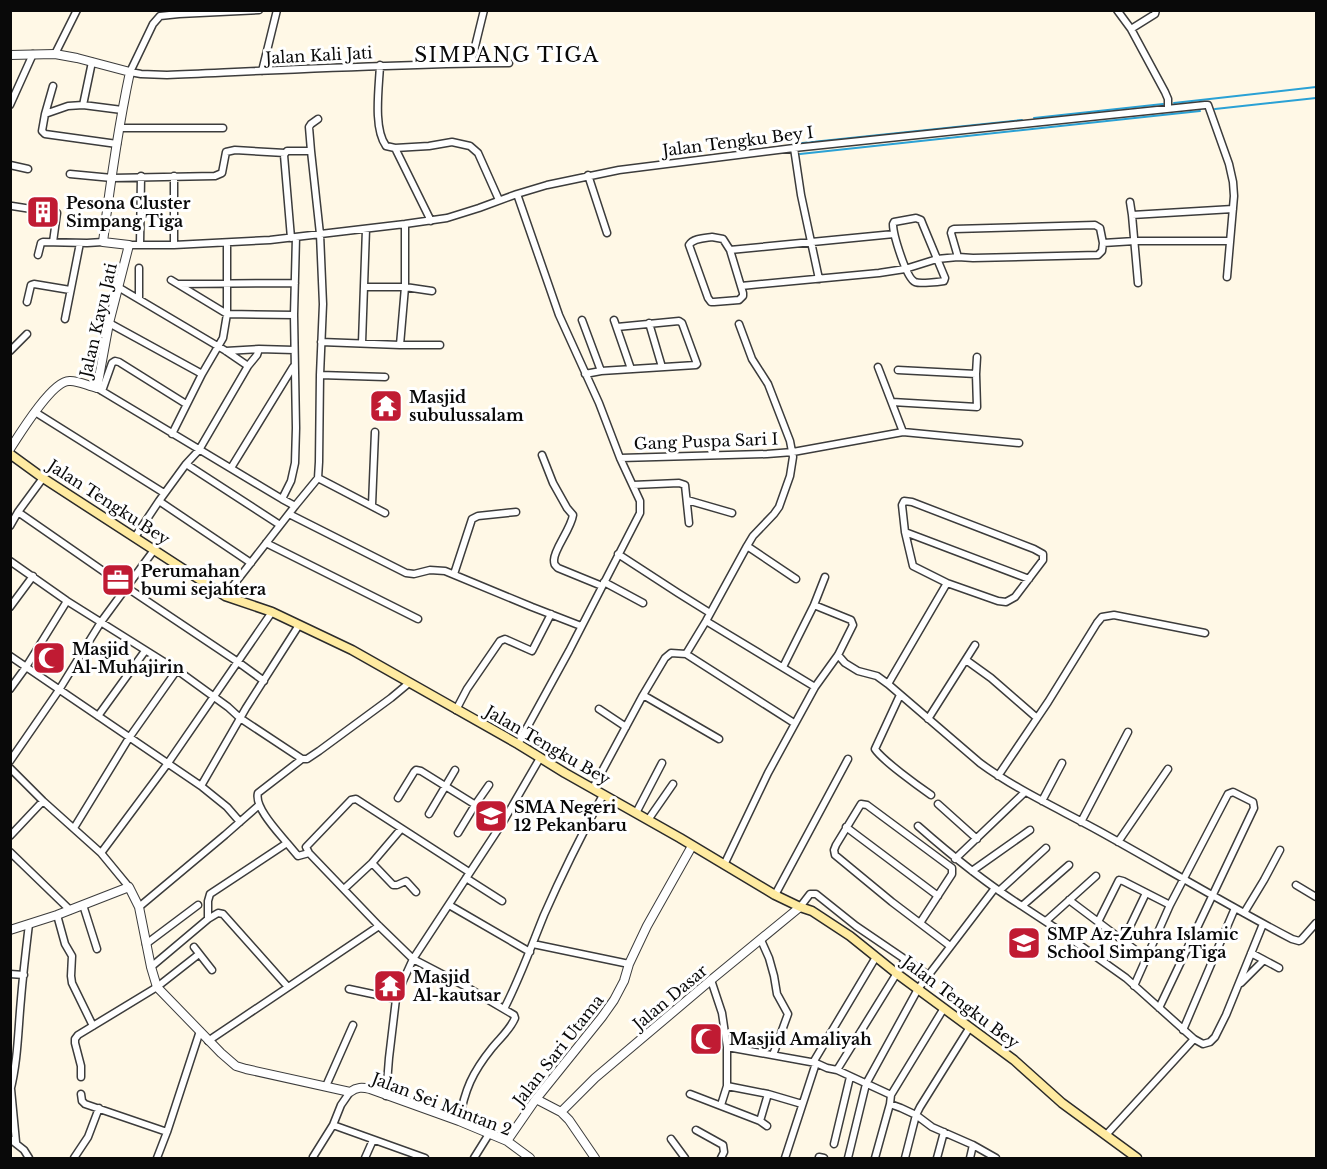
<svg xmlns="http://www.w3.org/2000/svg" width="1327" height="1169" viewBox="0 0 1327 1169" font-family="'Libre Baskerville',serif">
<style>
.lines{fill:none;stroke-linecap:round;stroke-linejoin:round}
.stream{stroke:#2aa1d5;stroke-width:2}
.minor-casing{stroke:#3c3c3c;stroke-width:9}
.tertiary-casing{stroke:#3c3c3c;stroke-width:10}
.secondary-casing{stroke:#2b2b2b;stroke-width:11}
.minor{stroke:#fff;stroke-width:6}
.tertiary{stroke:#fff;stroke-width:8}
.secondary{stroke:#ffeba1;stroke-width:8}
.labels{text-anchor:middle;stroke-width:6;stroke-linejoin:round;paint-order:stroke}
.street-label{font-size:16px;fill:#090909;stroke:#fff}
.poi-label{font-size:16px;font-weight:bold;fill:#090909;stroke:#fff;text-anchor:start}
.quarter-label{font-size:20px;letter-spacing:1.5px;fill:#090909;stroke:#fff}
</style>
<rect width="100%" height="100%" fill="#fff8e6"/>
<g class="lines">
<path class="stream" d="M1174,103L1316,87
M1215,109L1316,98
M1034,118L1163,104
M793,144L1022,120
M800,154L1200,111"/>
<defs>
<path id="minor" d="M259,10L179,14L160,16L153,24L130,72L141,74L167,75C281,70 395,64 509,63
M1117,10L1131,29
M1156,10L1155,14L1131,29L1165,92L1168,99V108
M55,54L77,10
M92,62L83,105L68,106L45,114L42,131L45,134L117,144
M471,63L484,10
M380,65C379,88 373,128 386,146L395,148L431,221
M262,71L277,10
M10,105L33,54
M83,105L122,110
M45,114L53,86
M120,128H223
M395,148L429,146L452,142L470,146L478,153L499,200
M794,148L801,195L819,279
M311,151L309,127L311,124L318,119
M10,165L28,169
M70,174L112,178L215,176L222,173L226,152L235,150L285,153
M588,175L607,233
M174,176V245
M517,194L559,315L599,403L620,458L640,501V513L569,651L518,744
M1130,202L1132,215L1138,283
M12,206L57,213L53,242
M1132,215L1233,209
M916,218L921,220L923,225L945,278L944,281C938,282 920,284 915,282C906,278 893,234 893,224L894,222Z
M712,237L723,239L730,250L743,293V296L739,300L714,302H711L708,298L689,245C693,238 705,238 712,237Z
M291,238L284,155L287,151H311L320,234L323,304L320,375L319,462L318,478
M129,245H174L270,240L405,224L447,218L479,208L517,194L547,185L619,170L794,148L1205,105H1208L1229,164L1233,182L1234,196L1227,277
M140,245L141,176
M730,250L894,234
M38,255L41,243L43,242L87,243L103,242
M958,257L951,233L952,230L954,229L1095,225L1100,228L1103,243L1135,241H1230
M139,268V299
M171,280L227,314L294,315
M178,284L295,283
M741,286L879,273L905,269L937,259L958,257L973,258L1098,255L1102,251L1103,243
M118,287L226,351L248,366
M364,287H405L432,291
M27,302L31,285L34,284L70,290
M65,319L80,243
M582,320L601,371
M614,320L631,369
M109,323L202,374
M649,323L662,367
M321,342L400,345H440
M362,343L366,229
M400,345L405,287V224
M10,351L27,334
M226,351L259,349L294,350
M585,374L601,371L696,365L697,364L682,323L679,321L617,327
M976,374L977,357
M320,375L385,377
M97,388L282,499L295,506L225,596
M102,391L112,363L115,361L119,362L186,404
M892,402L977,407L976,374L898,370
M35,412L164,493
M903,432L1019,443
M172,434L202,374L223,338L227,314V243
M542,455L553,483L567,508L573,515C571,529 554,549 554,560C554,565 555,565 558,568L602,586
M620,458L767,454L793,452L903,432L878,367
M186,464L280,525
M231,468L293,367
M633,485L679,483L685,485L689,523
M282,499L291,481L295,463L296,428L294,315L296,237
M687,500L732,513
M159,501L251,563
M904,501L912,502L1034,549L1043,554V560L1015,597L1006,602L998,601L947,583L913,566L905,532L902,505Z
M372,505L375,432
M295,506L318,478L385,513
M18,512L126,587L238,662L264,681
M289,514L406,573L414,574L430,570L445,571L532,607L581,626
M10,526L18,512L43,478
M905,532L1029,579
M135,537L159,501L186,464L199,450L248,366L257,355L259,349
M266,543L418,619
M747,546L796,579
M618,554L678,593L710,613
M10,561L67,601L177,670L228,707L240,718L302,759
M454,574L472,519L478,516L516,512
M604,582L643,603
M10,607L33,576
M706,621L815,687
M686,654L794,723
M838,655L845,663L858,671L877,676L888,684L980,763C1017,790 1059,809 1099,831C1164,867 1227,905 1292,939L1299,941L1301,940L1316,923
M10,656L201,786L227,807L240,822
M966,660L991,678L1037,718
M783,667L814,605L825,577
M888,684L947,583
M10,689L26,667L67,601
M643,695L719,739
M900,695L875,749C882,760 918,786 931,795
M599,709L626,727
M456,710L467,689L500,641L505,639L532,651L551,614
M98,716L145,651
M928,719L975,645
M10,761L59,690L101,622L154,550
M10,768L43,801L101,853L129,887
M998,776L1048,702L1097,623L1102,617L1114,615L1205,633
M201,786L246,708L299,625
M593,788L643,695L665,658L671,653L686,654L706,621L747,546L753,536L774,514L779,507L790,476L793,457L790,441L768,384L752,359L739,324
M398,798L414,772L416,770L421,771L503,822
M1042,801L1062,763
M938,804L977,839
M636,813L662,763
M429,814L455,770
M648,820L673,784
M1081,822L1128,732
M918,826C951,855 985,883 1022,906L1069,865
M846,827L938,896
M74,828L129,738L177,670
M458,833L475,805L489,785
M10,836L43,801
M1118,842L1168,769
M287,843L298,856L309,853
M10,852L70,910
M101,853L168,763L272,612
M955,859L1025,792
M372,863L393,885H397L406,881L416,892
M724,865L768,773L815,687L838,655L853,625L851,620L814,605
M972,871L1030,830
M466,878L502,901
M1296,885L1316,897
M344,889L372,863L401,829
M999,891L1046,848
M775,895L848,759
M1069,900L1146,958
M83,905L97,949
M449,905L530,952
M1022,906L1060,931L1126,978L1194,1039L1203,1044L1210,1042L1215,1037L1226,1015L1263,924
M139,907L225,835L259,805
M800,907L810,894H816L856,926L928,975
M1244,913L1264,880L1280,850
M57,915L65,944L72,956L71,976L72,983L93,1026
M1046,921L1096,876
M1098,922L1119,880L1123,881L1170,905
M920,923L952,874V868L867,805L861,804L836,845L834,850L835,855L892,902L950,946
M761,940L769,958L774,976L777,994L788,1014L773,1055
M1123,941L1146,893
M146,944L198,905
M533,944L629,964
M194,947L212,970
M1251,953L1279,968
M151,967L208,919
M10,974L24,975
M711,980L722,1013L727,1047L816,1063L827,1068L837,1070L891,1095
M1241,983L1264,960
M1134,986L1170,905L1228,794L1233,792L1253,802L1254,808L1159,1008
M288,987L223,914L218,913L208,919V901L210,894L287,843C278,832 254,807 258,793L302,759H307L319,751L391,698L409,683
M349,989L396,999
M504,1009C520,978 531,947 544,915C562,874 582,834 603,795
M1183,1030L1235,908
M208,1041L379,926
M837,1070L905,960
M81,1077V1066L75,1043V1039L78,1035L157,987L199,954
M326,1086L353,1025
M727,1086L768,1094L802,1104
M11,1089L16,1142
M10,1092C18,1061 18,1030 21,999C23,974 26,949 29,924
M81,1094L82,1101L85,1104L167,1132
M690,1094L760,1121L767,1126
M386,1096L389,1058L396,999L403,981L413,959L503,822L540,758
M890,1104L901,1108L916,1115L932,1127L973,1145L996,1158
M721,1105L727,1086V1047
M459,1121C465,1089 472,1073 492,1048C500,1038 510,1030 515,1018L514,1015L463,985L413,959L379,926L309,853L306,847L351,800L356,799L469,872
M760,1121L768,1094
M333,1125L425,1158
M696,1130L723,1145L724,1152L721,1158
M1106,1135L1194,1039
M10,1139L24,1150L29,1158
M671,1139L685,1158
M834,1144L850,1077
M819,1157L824,1158
M74,1158L88,1137L99,1108
M157,1158L167,1132L200,1031
M314,1158L313,1157L333,1125L341,1105L350,1092
M365,1158L373,1140
M474,1158L489,1134
M785,1158L816,1063L814,1061L876,957
M848,1158L866,1084L918,989L995,888
M875,1158L890,1104L891,1095L944,1008
M905,1158L916,1115L920,1107L970,1027
M937,1158L944,1132
M970,1158L973,1145"/>
<path id="tertiary" d="M10,55L55,54L77,58L130,72C118,128 110,185 103,242L129,245L109,323L97,388C88,386 77,380 69,381C52,381 19,435 10,449
M10,930L57,915L129,887L139,907L151,967L157,987L221,1053L236,1066L246,1069L350,1092C357,1087 362,1087 370,1089L459,1121L507,1141L530,1158
M536,1099L561,1112L569,1120L595,1158
M561,1112L595,1078L711,980L800,907
M507,1141L536,1099L602,1017L614,1000L624,981L629,964L647,926L692,846"/>
<path id="secondary" d="M10,454L43,478L225,596L272,612L352,650L518,744L565,773L680,838L775,895L800,907L812,911L850,936L896,973L1014,1060L1062,1103L1137,1158"/>
</defs>
<use href="#minor" class="minor-casing"/>
<use href="#tertiary" class="tertiary-casing"/>
<use href="#secondary" class="secondary-casing"/>
<use href="#minor" class="minor"/>
<use href="#tertiary" class="tertiary"/>
<use href="#secondary" class="secondary"/>
</g>
<defs>
<symbol id="building-square" viewBox="-11 -11 22 22"><rect x="-9" y="-9" width="18" height="18" rx="4" fill="#c01b33" stroke="#fff"/><path d="M-4-6H4V6H1V3H-1V6H-4ZM-2.5-4.3h1.7v1.8h-1.7ZM.8-4.3h1.7v1.8H.8ZM-2.5-1h1.7V.8h-1.7ZM.8-1h1.7V.8H.8Z" fill="#fff"/></symbol>
<symbol id="temple-square" viewBox="-11 -11 22 22"><rect x="-9" y="-9" width="18" height="18" rx="4" fill="#c01b33" stroke="#fff"/><path d="M0-6L5-2H3V0L6.5 2.5H4V6H1.5V3h-3V6H-4V2.5H-6.5L-3 0V-2H-5Z" fill="#fff"/></symbol>
<symbol id="office-square" viewBox="-11 -11 22 22"><rect x="-9" y="-9" width="18" height="18" rx="4" fill="#c01b33" stroke="#fff"/><path d="M-6-3h4V-5.5h4V-3h4V5H-6ZM-1-4.5V-3h2v-1.5ZM-6 0V1H6V0Z" fill="#fff"/></symbol>
<symbol id="mosque-square" viewBox="-11 -11 22 22"><rect x="-9" y="-9" width="18" height="18" rx="4" fill="#c01b33" stroke="#fff"/><path d="M3.5-4.9A6 6 0 1 0 3.5 4.9A5 5 0 1 1 3.5-4.9Z" fill="#fff"/></symbol>
<symbol id="school-square" viewBox="-11 -11 22 22"><rect x="-9" y="-9" width="18" height="18" rx="4" fill="#c01b33" stroke="#fff"/><path d="M0-5L7-2L0 1L-7-2ZM-4 1L0 2.5L4 1V4Q0 6-4 4Z" fill="#fff"/></symbol>
</defs>
<g fill-rule="evenodd">
<use href="#building-square" x="24" y="193" width="38" height="38"/>
<use href="#temple-square" x="367" y="387" width="38" height="38"/>
<use href="#office-square" x="99" y="561" width="38" height="38"/>
<use href="#mosque-square" x="30" y="639" width="38" height="38"/>
<use href="#school-square" x="472" y="797" width="38" height="38"/>
<use href="#school-square" x="1005" y="924" width="38" height="38"/>
<use href="#temple-square" x="371" y="967" width="38" height="38"/>
<use href="#mosque-square" x="687" y="1020" width="38" height="38"/>
</g>
<g class="labels">
<g class="street-label">
<text transform="translate(319 55) rotate(-3)" y="6">Jalan Kali Jati</text>
<text transform="translate(738 141) rotate(-7)" y="6">Jalan Tengku Bey I</text>
<text transform="translate(98 320) rotate(-77)" y="6">Jalan Kayu Jati</text>
<text transform="translate(706 441) rotate(-2)" y="6">Gang Puspa Sari I</text>
<text transform="translate(109 502) rotate(33)" y="6">Jalan Tengku Bey</text>
<text transform="translate(548 745) rotate(30)" y="6">Jalan Tengku Bey</text>
<text transform="translate(670 997) rotate(-40)" y="6">Jalan Dasar</text>
<text transform="translate(961 1002) rotate(37)" y="6">Jalan Tengku Bey</text>
<text transform="translate(558 1050) rotate(-52)" y="6">Jalan Sari Utama</text>
<text transform="translate(442 1104) rotate(21)" y="6">Jalan Sei Mintan 2</text>
</g>
<g class="poi-label">
<text x="66" y="209">Pesona Cluster<tspan x="66" dy="18">Simpang Tiga</tspan></text>
<text x="409" y="403">Masjid<tspan x="409" dy="18">subulussalam</tspan></text>
<text x="141" y="577">Perumahan<tspan x="141" dy="18">bumi sejahtera</tspan></text>
<text x="72" y="655">Masjid<tspan x="72" dy="18">Al-Muhajirin</tspan></text>
<text x="514" y="813">SMA Negeri<tspan x="514" dy="18">12 Pekanbaru</tspan></text>
<text x="1047" y="940">SMP Az-Zuhra Islamic<tspan x="1047" dy="18">School Simpang Tiga</tspan></text>
<text x="413" y="983">Masjid<tspan x="413" dy="18">Al-kautsar</tspan></text>
<text x="729" y="1045">Masjid Amaliyah</text>
</g>
<g class="quarter-label">
<text x="507" y="62">SIMPANG TIGA</text>
</g>
</g>
<rect width="1327" height="1169" fill="none" stroke="#090909" stroke-width="24"/>
</svg>
